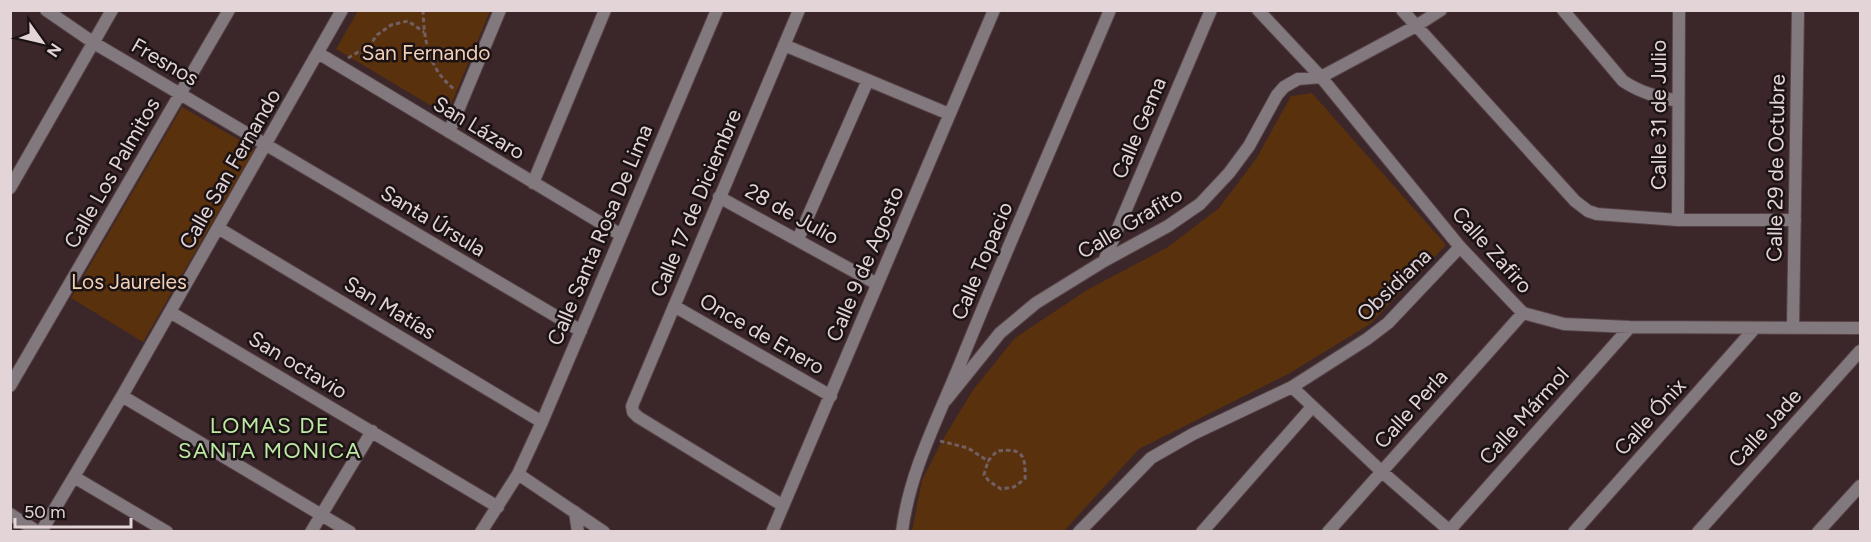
<svg xmlns="http://www.w3.org/2000/svg" width="1871" height="542" viewBox="0 0 1871 542" font-family="Figtree,sans-serif">
<style>
.green{fill:#5a310d}
.lines{fill:none;stroke-linecap:round;stroke-linejoin:round}
.minor-casing{stroke:#564246;stroke-width:14}
.path{stroke:#725f63;stroke-width:3;stroke-dasharray:4.5 3;stroke-linecap:butt}
.minor{stroke:#82797e;stroke-width:12}
.labels{text-anchor:middle;stroke-width:5;stroke-linejoin:round;paint-order:stroke}
.park-label{font-size:21px;fill:#f2d0b7;stroke:#1b1214}
.street-label{font-size:21px;fill:#e3d5d7;stroke:#1b1214}
.neighbourhood-label{font-size:22px;letter-spacing:1.5px;fill:#bee8a4;stroke:#1b1214}
</style>
<rect width="100%" height="100%" fill="#3b262a"/>
<path class="green" d="M358,11H490L449,109L440,111L336,49Z
M1312,93L1446,245L1370,324L1290,373L1139,449L1064,531H912L922,480L942,441L973,390L1015,338L1087,290L1168,247L1219,208L1256,159L1291,96Z
M182,107L255,149L143,342L71,298Z"/>
<g class="lines">
<defs>
<path id="minor" d="M46,10L94,43L581,331
M1258,10L1321,77L1460,247L1523,313L1564,324L1630,327L1860,328
M1402,10L1575,201L1588,211L1597,214L1678,220H1795
M1563,10L1623,81C1641,93 1658,97 1678,101
M784,45L949,114
M318,53L621,235
M449,132L500,10
M533,183L605,10
M10,188L112,10
M719,197L877,284
M1678,220L1679,10
M218,228L542,422
M798,239L868,80
M1104,261L1211,10
M674,306L831,396
M170,312L498,507
M1793,327L1798,10
M10,386L229,10
M1292,387L1381,471L1451,532
M122,396L350,532
M946,400L1000,333L1036,303L1104,261L1168,226L1200,204L1229,173L1249,146L1277,95L1284,87L1298,79L1321,77L1416,26L1441,10
M518,474L604,532
M74,477L167,532
M782,505L638,417L633,412L632,406L799,10
M575,512L578,532
M10,514L38,532
M41,532L122,396L342,10
M311,532L372,431
M481,532L518,474L542,422L717,10
M772,532L994,10
M902,532C909,473 938,418 960,364C1008,245 1060,128 1110,10
M1079,532L1151,458L1193,434L1292,387L1367,339L1388,323L1460,247
M1202,532L1312,407
M1328,532L1523,313
M1448,532L1630,327
M1574,532L1755,328
M1698,532L1860,351
M1818,532L1860,486"/>
</defs>
<use href="#minor" class="minor-casing"/>
<path class="path" d="M423,10C424,42 429,69 454,89
M348,58L370,45L377,35L391,25L408,21L424,32
M940,441L968,448L988,461L997,451C1022,448 1026,454 1025,479L1014,487L1001,489L989,481L984,475L988,461"/>
<use href="#minor" class="minor"/>
</g>
<g class="labels">
<g class="park-label">
<text x="426" y="60">San Fernando</text>
<text x="129" y="289">Los Jaureles</text>
</g>
<g class="street-label">
<text transform="translate(165 62) rotate(30)" y="7">Fresnos</text>
<text transform="translate(1659 115) rotate(-90)" y="7">Calle 31 de Julio</text>
<text transform="translate(479 128) rotate(31)" y="7">San Lázaro</text>
<text transform="translate(1139 128) rotate(-67)" y="7">Calle Gema</text>
<text transform="translate(1776 168) rotate(-89)" y="7">Calle 29 de Octubre</text>
<text transform="translate(230 169) rotate(-60)" y="7">Calle San Fernando</text>
<text transform="translate(112 173) rotate(-60)" y="7">Calle Los Palmitos</text>
<text transform="translate(696 203) rotate(-67)" y="7">Calle 17 de Diciembre</text>
<text transform="translate(792 214) rotate(29)" y="7">28 de Julio</text>
<text transform="translate(433 221) rotate(31)" y="7">Santa Úrsula</text>
<text transform="translate(1130 223) rotate(-31)" y="7">Calle Grafito</text>
<text transform="translate(600 235) rotate(-67)" y="7">Calle Santa Rosa De Lima</text>
<text transform="translate(1492 250) rotate(48)" y="7">Calle Zafiro</text>
<text transform="translate(982 261) rotate(-67)" y="7">Calle Topacio</text>
<text transform="translate(865 264) rotate(-67)" y="7">Calle 9 de Agosto</text>
<text transform="translate(1394 285) rotate(-44)" y="7">Obsidiana</text>
<text transform="translate(390 308) rotate(31)" y="7">San Matías</text>
<text transform="translate(762 334) rotate(30)" y="7">Once de Enero</text>
<text transform="translate(298 365) rotate(31)" y="7">San octavio</text>
<text transform="translate(1411 409) rotate(-48)" y="7">Calle Perla</text>
<text transform="translate(1524 416) rotate(-48)" y="7">Calle Mármol</text>
<text transform="translate(1650 417) rotate(-48)" y="7">Calle Ónix</text>
<text transform="translate(1765 428) rotate(-48)" y="7">Calle Jade</text>
</g>
<g class="neighbourhood-label">
<text x="270" y="433">LOMAS DE<tspan x="270" dy="25">SANTA MONICA</tspan></text>
</g>
</g>
<rect width="1871" height="542" fill="none" stroke="#e3d5d7" stroke-width="24"/>
<g transform="translate(42 42) rotate(124)" stroke="#1b1214" stroke-width="4.5" paint-order="stroke">
<path d="M0-4.5L10 22L0 15L-10 22Z" fill="#e3d5d7"/>
<text y="-9" font-size="16" font-weight="bold" text-anchor="middle" fill="#e3d5d7">N</text>
</g>
<path d="M15 518v9h116v-9" fill="none" stroke="#e3d5d7" stroke-width="3"/>
<text x="24" y="518" font-size="18" fill="#e3d5d7" stroke="#1b1214" stroke-width="4.5" paint-order="stroke">50 m</text>
</svg>
